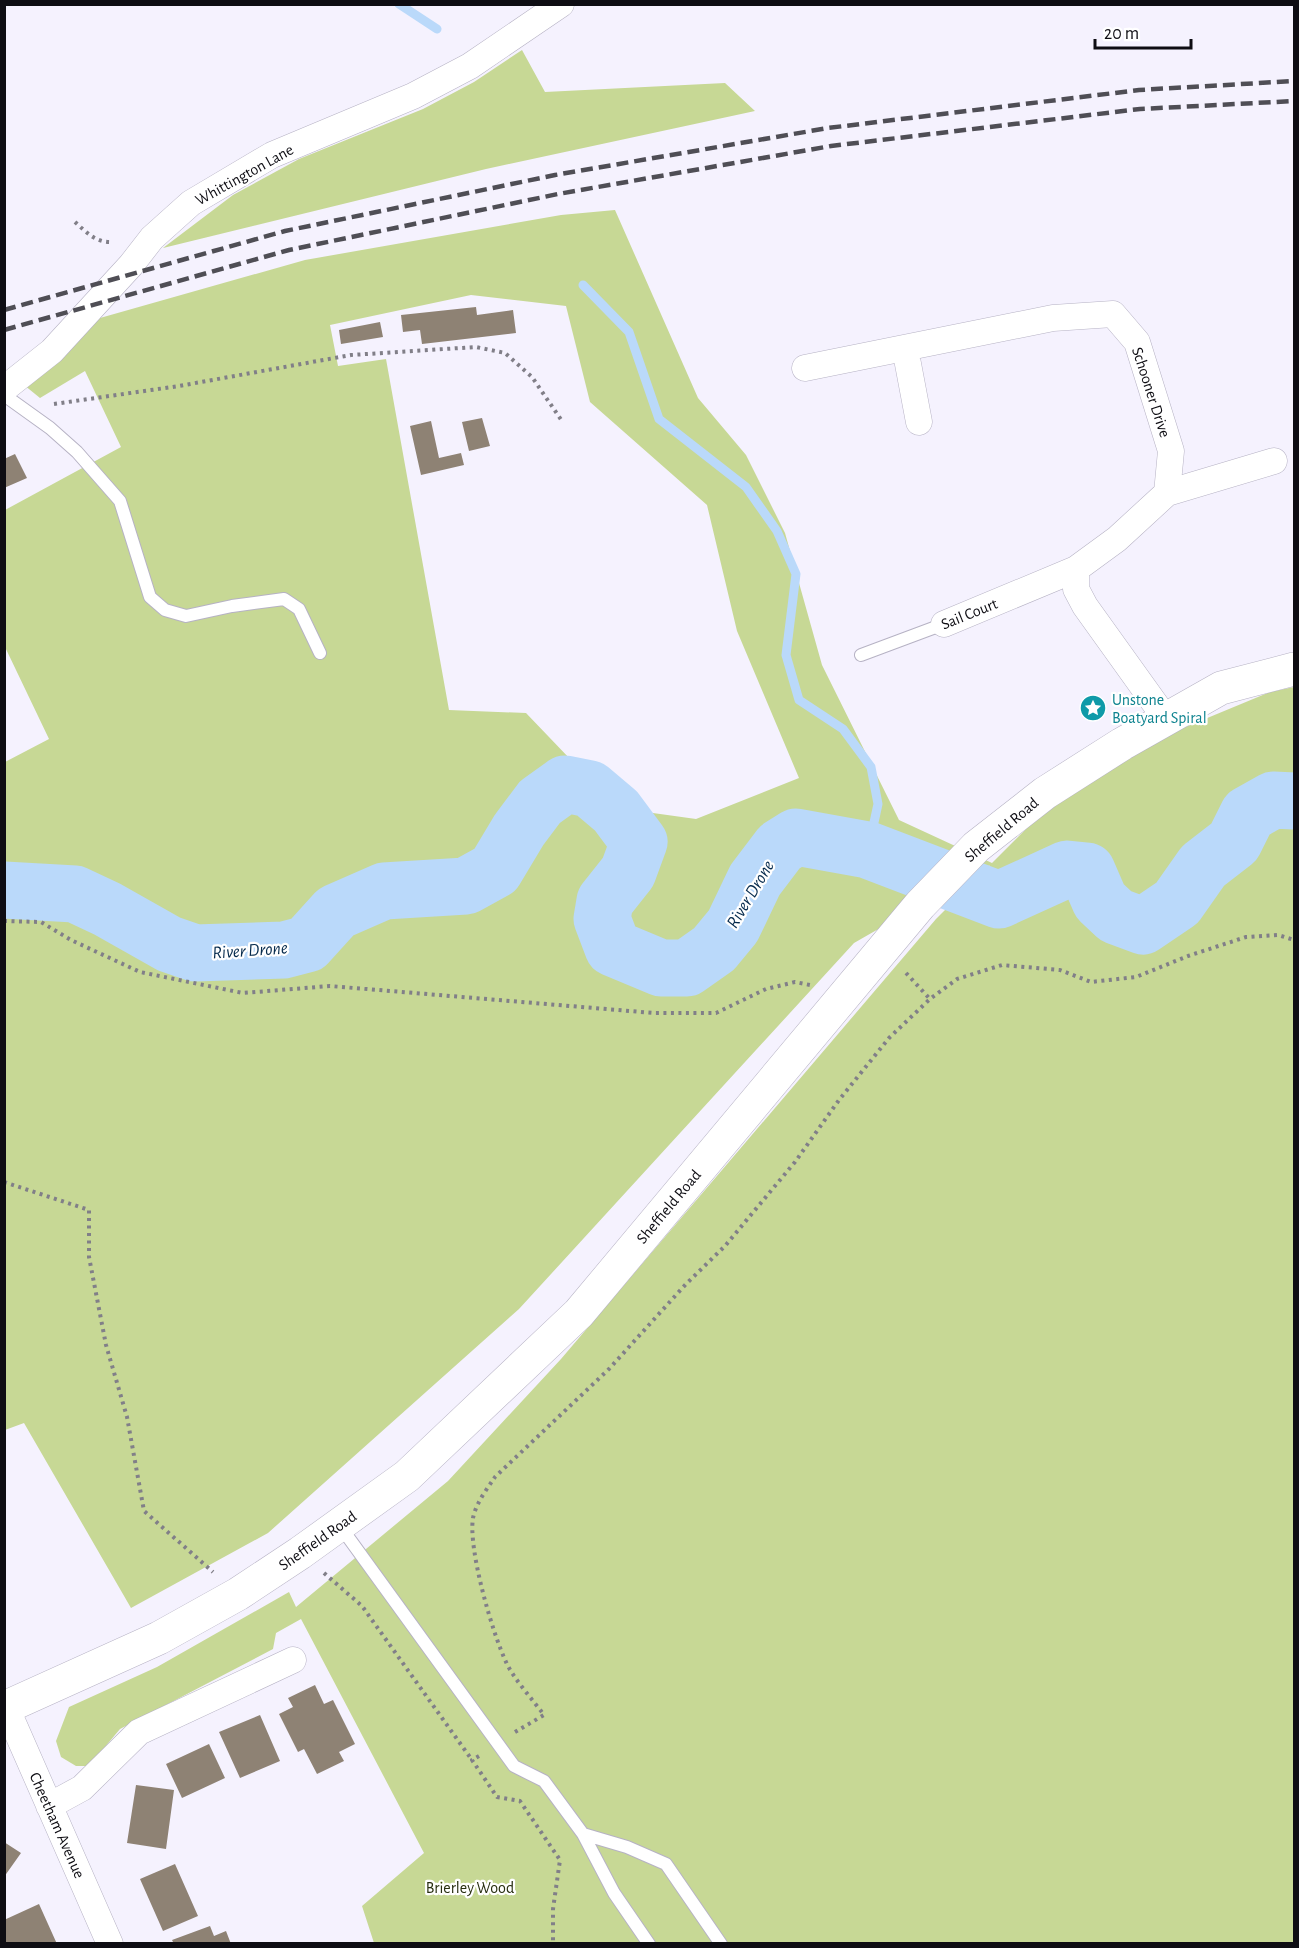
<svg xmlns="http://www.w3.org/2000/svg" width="1299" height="1948" viewBox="0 0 1299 1948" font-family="'Alegreya Sans',sans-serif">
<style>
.green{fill:#c7d895;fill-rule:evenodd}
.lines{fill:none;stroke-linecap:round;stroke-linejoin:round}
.stream{stroke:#bad9fa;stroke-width:9}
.river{stroke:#bad9fa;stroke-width:57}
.building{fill:#8e8274}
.service-casing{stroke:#b6b2c4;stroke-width:14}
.minor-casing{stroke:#b6b2c4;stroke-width:27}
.secondary-casing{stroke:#b6b2c4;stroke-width:34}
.path{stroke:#817f88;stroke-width:4;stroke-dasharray:3 4.5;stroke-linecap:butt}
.service{stroke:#fff;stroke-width:12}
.minor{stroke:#fff;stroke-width:26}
.secondary{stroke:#fff;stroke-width:33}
.rail{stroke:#4f4e55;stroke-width:4.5;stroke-dasharray:12 6;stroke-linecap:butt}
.labels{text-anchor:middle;stroke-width:4.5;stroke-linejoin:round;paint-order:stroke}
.street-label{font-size:16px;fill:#0e0d13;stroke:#fff}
.culture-label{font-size:16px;fill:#0d838f;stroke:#fff;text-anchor:start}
.park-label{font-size:16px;fill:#272e10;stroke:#fff}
.water-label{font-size:18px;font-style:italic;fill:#062b4d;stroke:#fff}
</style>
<rect width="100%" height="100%" fill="#f5f2fe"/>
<path class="green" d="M522,50L545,92L725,83L755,111L486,169L163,248L233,195L299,159L423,109L474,82Z
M615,210L698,398L746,455L785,533L822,665L899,820L992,863L1052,803L1147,743L1270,692L1294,687V1943H374L362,1906L424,1853L301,1619L276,1633L273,1649L120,1729L89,1766H76L61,1757L56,1741L69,1707L157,1667L289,1592L296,1607L448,1481L561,1359L936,919L990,865L854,943L519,1309L268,1533L131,1608L24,1423L5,1430V762L49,739L5,647V510L121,447L85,371L40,398L24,385L100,318L305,260L561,215ZM471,295L566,306L590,402L707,505L737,631L799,778L696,819L617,808L526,713L449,710L386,359L338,366L330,325Z"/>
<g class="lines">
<path class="stream" d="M399,4L437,29
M583,285L629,332L659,419L746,487L777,531L796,574L786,655L799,700L843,729L871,767L878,804L868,850"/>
<path class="river" d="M4,890L75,894L107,909L169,944L195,953L284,950L307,944L336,912L384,891L466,886L495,870L519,830L540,802L565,784L590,789L616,811L639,842L628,872L605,901L602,919L613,948L661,968H687L714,949L733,926L755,880L780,847L796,837L868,850L999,900L1067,869L1087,871L1100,901L1116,916L1143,926L1177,903L1203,866L1234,842L1248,814L1273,800L1294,801"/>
</g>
<path class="building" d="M476,307L477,315L513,310L516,333L422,344L420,330L403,332L401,315Z
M380,322L383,337L341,344L339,330Z
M482,418L490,446L469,451L462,422Z
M431,421L439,458L461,453L464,465L421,475L410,426Z
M15,454L27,478L4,488V459Z
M315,1685L324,1704L333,1700L355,1744L339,1752L344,1761L317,1774L304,1749L298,1752L279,1714L293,1707L288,1698Z
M260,1715L280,1761L240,1778L219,1732Z
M209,1744L225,1778L182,1798L166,1764Z
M136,1785L174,1790L166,1849L127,1843Z
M4,1842L21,1853L4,1877Z
M175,1864L198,1916L163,1931L140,1879Z
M39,1904L57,1944H5L4,1920Z
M210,1926L214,1936L226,1931L231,1944H174L172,1940Z"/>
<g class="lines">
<defs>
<path id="service" d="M4,395L50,428L77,452L120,501L150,597L165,610L186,616L232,606L284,599L299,609L320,653
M861,655L944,624
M340,1526L514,1766L544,1781L583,1834L614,1893L649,1944
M583,1834L627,1847L666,1864L721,1944"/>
<path id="minor" d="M905,348L919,422
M805,368L1053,318L1113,314L1137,342L1171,451L1167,493L1117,539L1076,569V589L1085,606L1166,719
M4,389L52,351L131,265L152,238L191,203L272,155L413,96L470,66L561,4
M1167,493L1274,461
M944,624L1076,569
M6,1707L110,1944
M49,1806L82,1788L139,1732L293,1660"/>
<path id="secondary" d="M4,1708L159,1638L238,1594L300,1553L407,1476L579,1313L920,905L976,847L1045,793L1122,744L1221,688L1294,669"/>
</defs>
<use href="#service" class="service-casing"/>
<use href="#minor" class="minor-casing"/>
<use href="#secondary" class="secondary-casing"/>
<path class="path" d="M75,222C86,232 96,243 112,242
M54,404L179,386L351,355L476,347L505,353L532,377L562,421
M4,921L41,922L71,940L140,972L243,993L330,986L654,1013H716L766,989L795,982L810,985
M906,973L930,999
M4,1182L89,1210V1257L106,1345L127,1417L144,1511L213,1572
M324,1573L362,1606L472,1760
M515,1732L544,1715C533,1700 513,1678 506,1662C492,1632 468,1549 473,1518C476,1503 487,1489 495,1477L609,1369L686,1284L725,1246L795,1162L839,1100L889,1038L930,999L957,979L1002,965L1060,970L1091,982L1136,977L1188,956L1246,937L1278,935L1294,940
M479,1756L472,1760L497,1797L520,1801L560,1860L553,1909V1944"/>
<use href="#service" class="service"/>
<use href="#minor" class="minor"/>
<use href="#secondary" class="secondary"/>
<path class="rail" d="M4,310L285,231L555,175L828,128L1139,90L1294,81
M4,330L289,250L558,194L831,146L1140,109L1294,101"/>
</g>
<defs>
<symbol id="sight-disc" viewBox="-11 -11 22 22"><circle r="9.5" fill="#0f9aa8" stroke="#fff"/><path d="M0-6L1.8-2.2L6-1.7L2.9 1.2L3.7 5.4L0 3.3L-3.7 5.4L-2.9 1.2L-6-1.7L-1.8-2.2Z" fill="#fff"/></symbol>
</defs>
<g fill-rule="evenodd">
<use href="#sight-disc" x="1078" y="693" width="30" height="30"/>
</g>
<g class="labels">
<g class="street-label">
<text transform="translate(244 174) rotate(-29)" y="6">Whittington Lane</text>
<text transform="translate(1152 392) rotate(72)" y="6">Schooner Drive</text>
<text transform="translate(969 613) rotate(-22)" y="6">Sail Court</text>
<text transform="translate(1001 829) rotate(-40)" y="6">Sheffield Road</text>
<text transform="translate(668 1206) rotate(-50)" y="6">Sheffield Road</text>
<text transform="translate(317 1540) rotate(-35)" y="6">Sheffield Road</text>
<text transform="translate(58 1825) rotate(66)" y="6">Cheetham Avenue</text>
</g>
<g class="culture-label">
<text x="1112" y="705">Unstone<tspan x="1112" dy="18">Boatyard Spiral</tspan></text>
</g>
<g class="park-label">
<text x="470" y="1893">Brierley Wood</text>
</g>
<g class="water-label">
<text transform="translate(750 894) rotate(-59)" y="6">River Drone</text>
<text transform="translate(250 950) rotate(-4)" y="6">River Drone</text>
</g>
</g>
<rect width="1299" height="1948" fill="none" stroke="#0e0d13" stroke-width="12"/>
<path d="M1095 39v9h96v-9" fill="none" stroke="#0e0d13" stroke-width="3"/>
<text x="1104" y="39" font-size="18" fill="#0e0d13" stroke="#ffffff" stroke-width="4.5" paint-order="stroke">20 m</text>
</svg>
